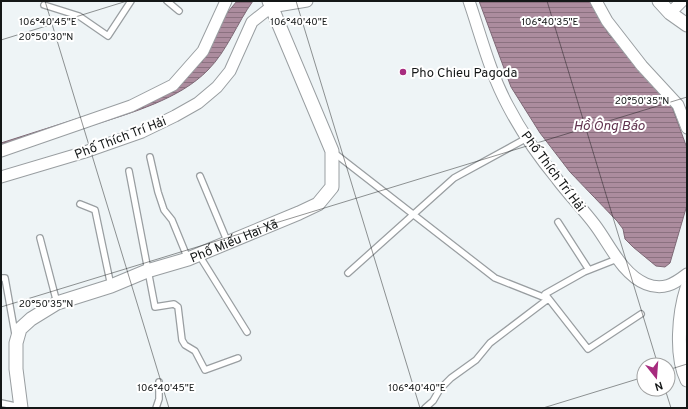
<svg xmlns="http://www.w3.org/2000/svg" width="688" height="409" viewBox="0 0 688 409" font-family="Overpass,sans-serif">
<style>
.water{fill:url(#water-rules);stroke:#7e6976}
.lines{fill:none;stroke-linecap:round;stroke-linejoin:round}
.service-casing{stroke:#999ea1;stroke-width:8}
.minor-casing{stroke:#999ea1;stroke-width:13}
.tertiary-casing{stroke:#999ea1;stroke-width:15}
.service{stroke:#fff;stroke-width:5.5}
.minor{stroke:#fff;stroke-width:11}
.tertiary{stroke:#fff;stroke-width:13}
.ticks{fill:none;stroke:#141717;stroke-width:1;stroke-opacity:0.45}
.poi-dot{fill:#a72b7e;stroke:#fff;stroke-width:1.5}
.labels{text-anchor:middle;stroke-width:4;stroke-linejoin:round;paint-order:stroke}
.poi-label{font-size:13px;fill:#141717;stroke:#fff;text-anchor:start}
.street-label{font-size:13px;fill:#141717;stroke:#fff}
.water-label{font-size:14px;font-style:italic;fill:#623450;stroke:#fff}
.ticks-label{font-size:10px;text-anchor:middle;fill:#141717;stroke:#fff;stroke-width:4;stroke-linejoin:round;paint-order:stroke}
</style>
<defs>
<pattern id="water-rules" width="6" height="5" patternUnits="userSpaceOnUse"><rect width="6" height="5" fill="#ac8c9e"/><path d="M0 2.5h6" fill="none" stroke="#8b7180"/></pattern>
</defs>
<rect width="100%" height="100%" fill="#eef4f6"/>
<path class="water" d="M237,1H253C237,23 227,51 208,70C180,99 131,113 93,125C63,135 31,145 1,157V143L145,97L168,86L202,62L227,13Z
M479,1H590L609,35L617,41L672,107L687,148V205L670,263L665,267L656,266L633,247L625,239L623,229L617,221L570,172L540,133L511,87Z"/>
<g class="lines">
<defs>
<path id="service" d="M167,1L179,11
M44,5L79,16L108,36L131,1
M333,152L495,278L548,299
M150,157L158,192L164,210L172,220L188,259
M129,171L155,307L174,304L178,307L182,340L185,345L195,351L205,370L238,358
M200,176L228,243
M80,204L95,210L111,286
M558,222L589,270
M40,238L57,303
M199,255L247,332
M617,259L584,272L545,294L588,349L641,314
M348,273L454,178L527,138
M1,278H5L15,334
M1,403L20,407
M156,408L159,399V382
M425,408L433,401L440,389L451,378L476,360L490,343L548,299"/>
<path id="minor" d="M469,1C481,36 490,73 508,106C521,131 539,157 557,179C569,195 583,209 595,225C610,245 622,274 646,284C663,291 674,284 687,274
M596,1L607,21L642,66L678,105L687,128
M670,13L682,1
M1,151L131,106L173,85L203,51L226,1
M1,177L85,152L142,132L175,116L198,103L217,87L230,71L252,22L271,7L307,1"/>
<g id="tertiary">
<path d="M659,1L670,13L687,25"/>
<path d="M687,288C679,313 675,356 687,380"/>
<path id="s1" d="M21,408L16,369V343L20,329L31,319L57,303L111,286L147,271L188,259L299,213L318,204L332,187V151L269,1"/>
</g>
</defs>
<use href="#service" class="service-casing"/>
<use href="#minor" class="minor-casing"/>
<use href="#tertiary" class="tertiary-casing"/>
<use href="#service" class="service"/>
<use href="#minor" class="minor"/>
<use href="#tertiary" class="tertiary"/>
</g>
<path class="ticks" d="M45,1L169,408M296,1L420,408M547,1L658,365M1,40L127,1M1,307L687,97M668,370L687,364M665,389L671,408M543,408L644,377"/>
<circle class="poi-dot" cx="403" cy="72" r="4"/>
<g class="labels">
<g class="poi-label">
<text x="411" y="77">Pho Chieu Pagoda</text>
</g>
<g class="street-label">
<text transform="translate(120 137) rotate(-21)" y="5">Phố Thích Trí Hải</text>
<text transform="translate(554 171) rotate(53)" y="5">Phố Thích Trí Hải</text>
<text dy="5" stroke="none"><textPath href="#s1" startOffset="313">Phố Miếu Hai Xã</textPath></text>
</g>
<g class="water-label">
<text x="609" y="130">Hồ Ông Báo</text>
</g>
</g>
<g class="ticks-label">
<text x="48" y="25">106°40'45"E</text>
<text x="299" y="25">106°40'40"E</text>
<text x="550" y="25">106°40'35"E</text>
<text x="46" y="40">20°50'30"N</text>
<text x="642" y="104">20°50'35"N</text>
<text x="46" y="307">20°50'35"N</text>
<text x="166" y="391">106°40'45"E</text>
<text x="417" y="391">106°40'40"E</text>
</g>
<rect width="688" height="409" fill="none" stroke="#141717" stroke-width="4"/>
<g transform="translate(656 377) rotate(163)"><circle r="19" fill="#ffffff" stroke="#a1a2a2"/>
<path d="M0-3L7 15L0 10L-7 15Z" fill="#a72b7e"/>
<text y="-6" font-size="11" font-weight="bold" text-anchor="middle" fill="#141717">N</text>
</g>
</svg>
